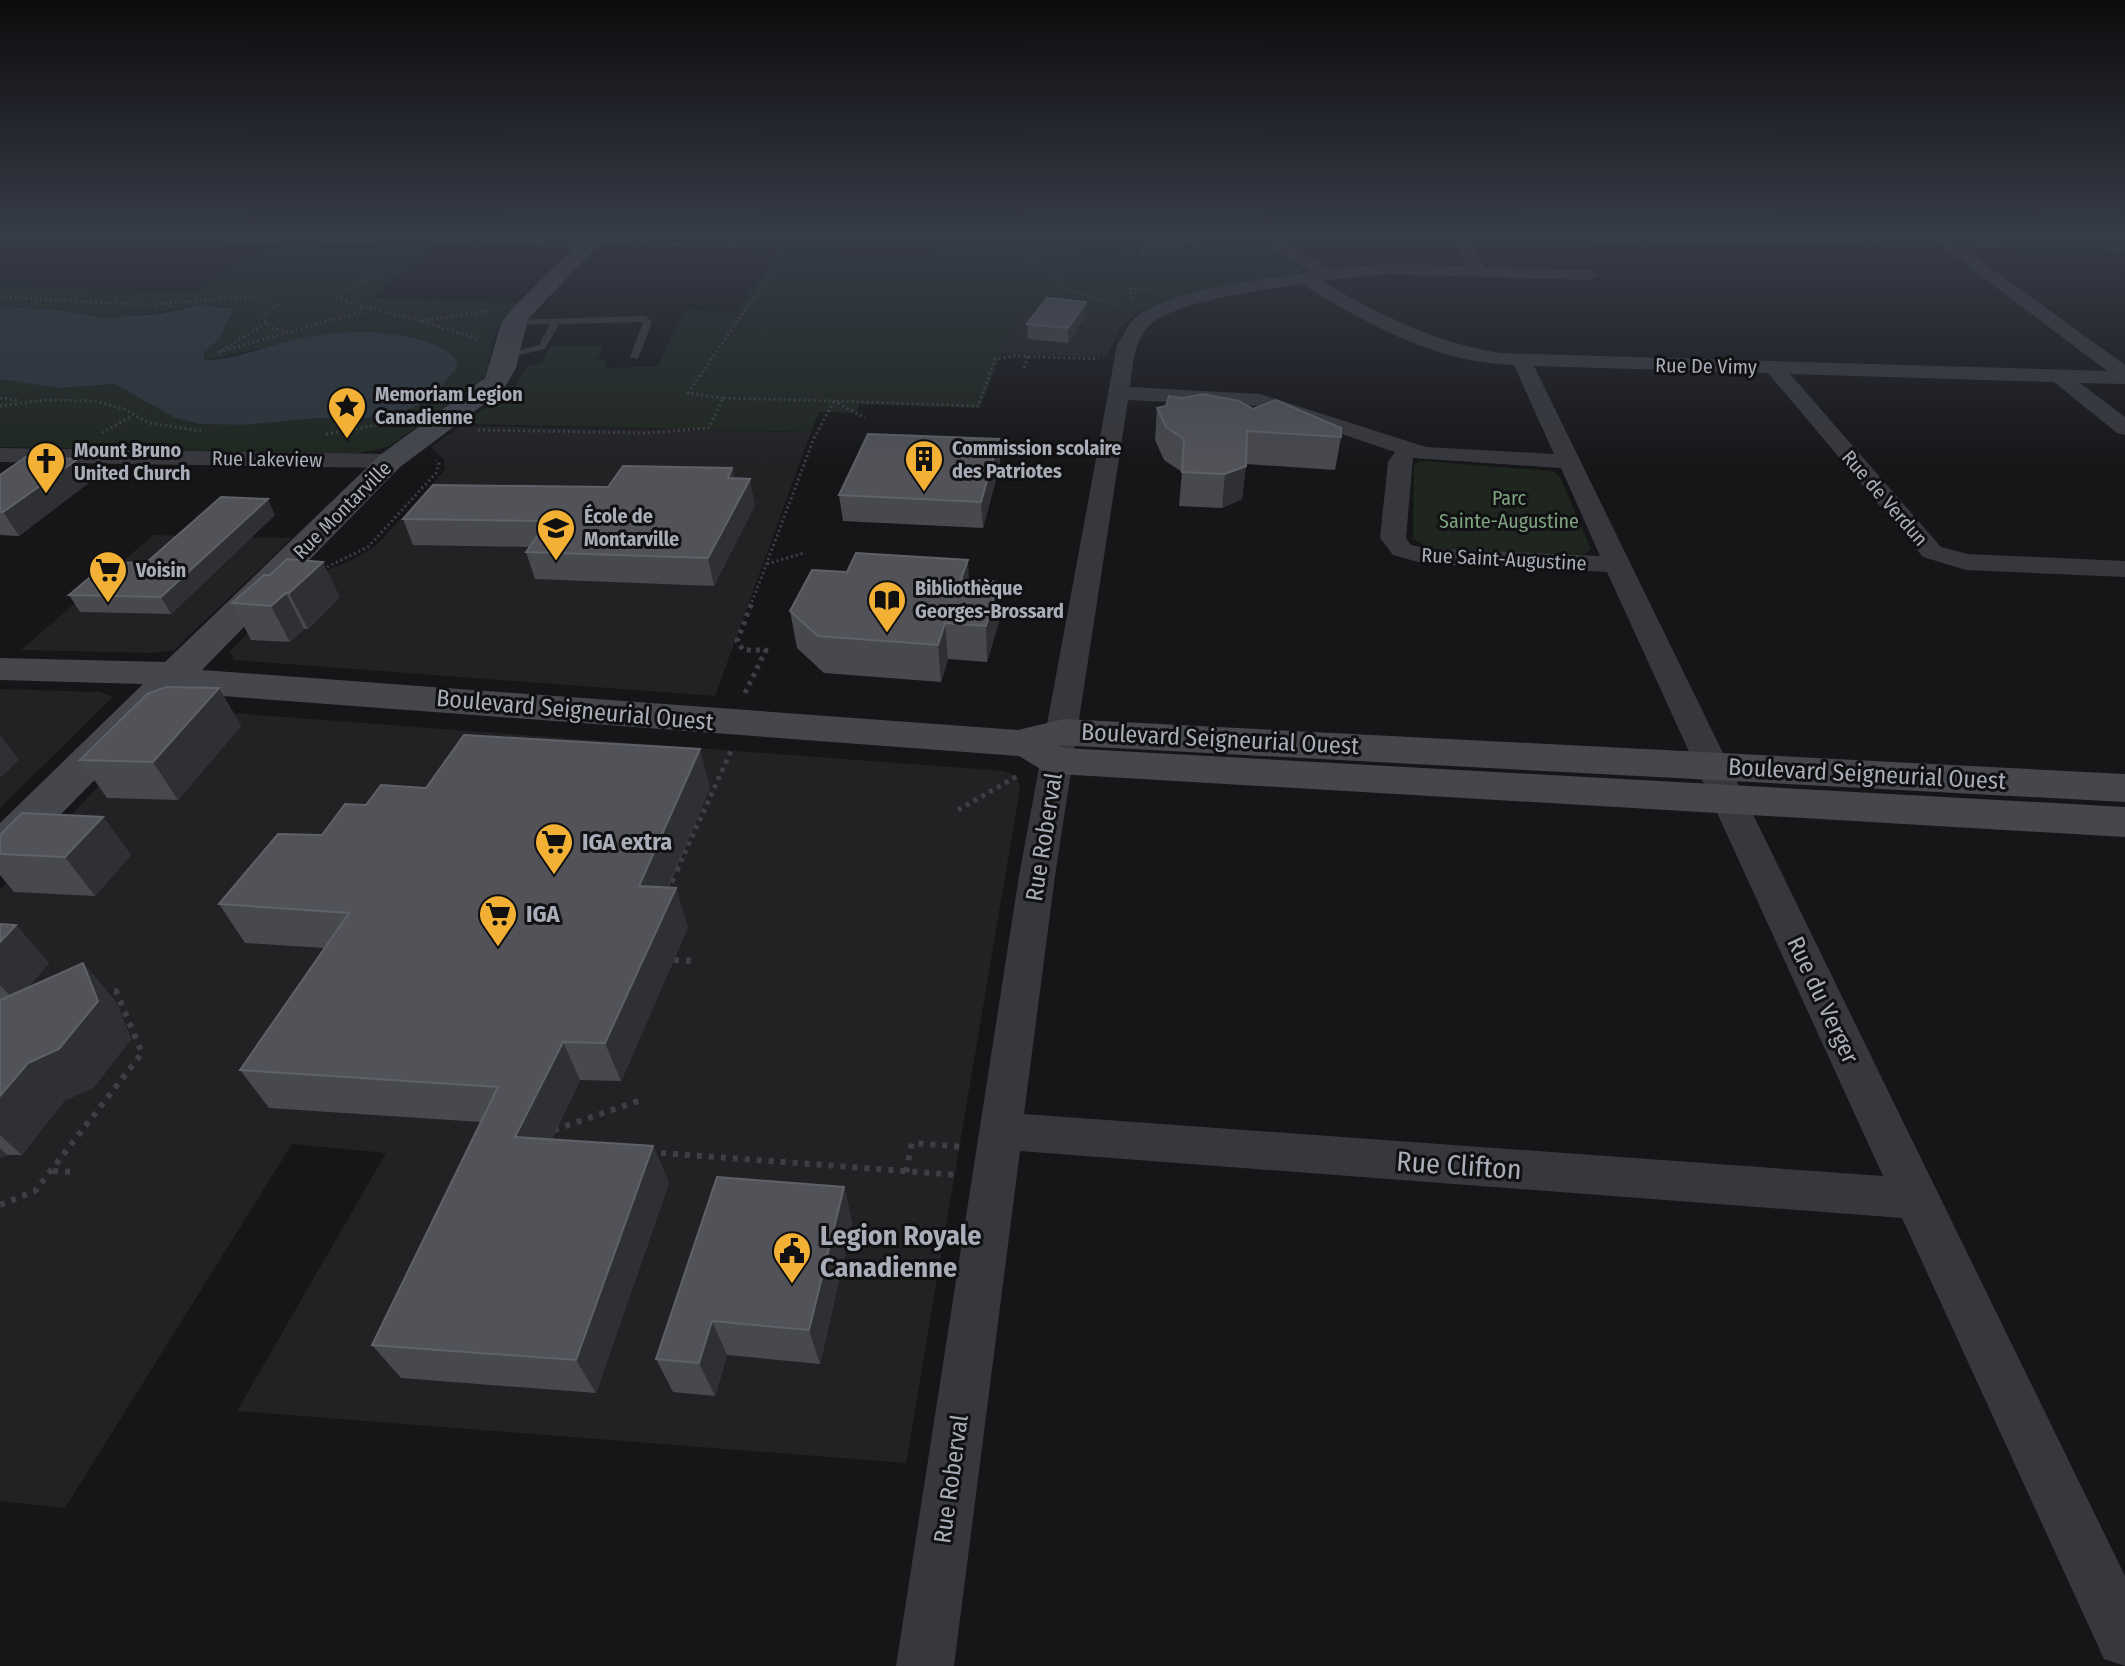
<svg xmlns="http://www.w3.org/2000/svg" width="2125" height="1666" viewBox="0 0 2125 1666" font-family="'Fira Sans Condensed',sans-serif">
<style>
.built{fill:#222225}
.green{fill:#1e261f}
.water{fill:#2c353c}
.lines{fill:none;stroke-linecap:round;stroke-linejoin:round}
.stream{stroke:#2c353c;stroke-width:5}
.path-far2{stroke:#3d3f44;stroke-width:3;stroke-dasharray:2 3;stroke-linecap:butt}
.path-far1{stroke:#3d3f44;stroke-width:5;stroke-dasharray:4 5;stroke-linecap:butt}
.path{stroke:#3d3f44;stroke-width:6;stroke-dasharray:5 7;stroke-linecap:butt}
.lane{fill:#37383d;fill-rule:evenodd}
.street{fill:#37383d;fill-rule:evenodd}
.secondary{fill:#45474d;fill-rule:evenodd}
.wall{fill:#47494d}
.shaded-wall{fill:#2f3033}
.building{fill:#525359;stroke:#5f6168;stroke-width:2}
.labels{text-anchor:middle;stroke-width:6;stroke-linejoin:round;paint-order:stroke}
.far-street-label{font-size:20px;fill:#a8adb8;stroke:#111113}
.far-poi-label{font-size:20px;font-weight:bold;fill:#a8adb8;stroke:#111113;text-anchor:start}
.far-park-label{font-size:20px;fill:#7fa381;stroke:#111113}
.street-label{font-size:24px;fill:#a8adb8;stroke:#111113}
.poi-label{font-size:24px;font-weight:bold;fill:#a8adb8;stroke:#111113;text-anchor:start}
.near-street-label{font-size:28px;fill:#a8adb8;stroke:#111113}
.near-poi-label{font-size:28px;font-weight:bold;fill:#a8adb8;stroke:#111113;text-anchor:start}
</style>
<rect width="100%" height="100%" fill="#161618"/>
<path class="built" d="M790,235H942L937,244L786,240Z
M1019,309L1138,312L1120,328L1107,357L999,354Z
M460,426L811,432L715,696L234,660L230,652L233,648L295,584L354,559L376,546L445,470L444,460L431,447Z
M153,535L292,538L174,650L154,653L21,650Z
M0,689L100,692L113,697L0,808Z
M192,710L1004,771L1017,777L1020,788L906,1463L237,1411L386,1153L292,1144L65,1508L0,1501V890L159,722Z"/>
<path class="green" d="M1122,235H1265C1267,252 1289,259 1304,268L1300,273L1200,290L1138,312L1019,309L980,408L860,404L855,413L819,412L811,432L463,424L517,385L527,366L542,363L550,347L604,345L598,360L607,361L605,368L659,366L674,329L687,310L736,311L779,253L933,257L938,245L1119,250Z
M275,242L439,245L384,286L372,298L517,303L496,330L485,375L479,382L388,447L355,454L0,447V379L59,388L115,384L175,418L199,424L243,425L319,418L356,419L395,416L418,405L449,378L423,339L404,335L328,334L206,360L203,356L220,337L229,307C190,300 150,317 111,318C92,318 75,312 56,309C38,307 19,308 0,307V286L194,293Z
M1420,461L1553,471L1560,477L1591,549L1585,554L1574,555L1435,548L1421,544L1413,538V532L1414,465Z"/>
<path class="water" d="M1140,235L1211,237V246L1181,245V257L1139,256Z
M202,305L233,309L220,337L203,355L205,360C237,360 271,344 302,338C343,329 427,327 457,360L456,369L443,384L418,405L395,416L356,419L319,418L243,425L199,424L175,418L115,384L59,388L0,379V307L53,309L103,318L159,314Z"/>
<g class="lines">
<path class="stream" d="M1478,238L1933,244
M1961,245L2125,247"/>
<path class="path-far2" d="M826,237L924,238
M930,249L1026,257L1042,266L1068,290L1120,305
M348,289L401,262
M0,297L146,305L268,295
M336,298C384,312 433,323 480,340
M1132,299L1130,289L1149,290
M279,305L267,311L263,319L272,328L287,332
M421,321L490,311
M266,323L219,352L360,312L362,307
M1024,368L1028,356
M0,398L17,400
M723,398L688,393L777,264
M0,406L45,400L95,401L124,409L149,423L201,431
M478,430L646,433L709,428L723,398L834,401L865,418
M102,433L132,416
M326,434L395,422
M767,564L804,553
M327,567L368,547L436,473L439,464L436,460
M752,602L814,438L834,401L978,406L995,359L1014,356L1099,359"/>
<path class="path-far1" d="M745,693L766,650H743L737,641L753,600
M958,810L1019,775
M677,870L732,749"/>
<path class="path" d="M666,893L678,868
M674,960L697,961
M554,1130L641,1100
M649,1152L958,1175
M53,1171L76,1172
M906,1172L912,1143L963,1147
M0,1205L35,1191L142,1053L116,991L105,996"/>
<path class="lane" d="M591,240L789,245L793,247L789,249L588,244Z
M645,316L652,322L638,359L630,357L643,322L559,324L545,349L507,358L502,355L539,345L550,324L514,325L510,322L511,320Z"/>
<path class="street" d="M79,235L591,237L599,242L591,247L87,240Z
M1268,235H1284L1287,243L1331,269L1387,264L1466,266L1452,235H1468L1484,267L1588,270L1597,275L1588,280L1387,274L1322,281C1379,315 1434,342 1500,353L2107,371L1927,235H1945L2125,365V384L2080,383L2125,417V435L2117,433L2054,382L1790,374L1941,547L1968,554L2125,561V577L1966,570L1923,557L1768,373L1534,366L2125,1576V1666L2104,1659L1902,1218L1020,1151L954,1666H896L1019,876L1117,345C1123,337 1127,326 1134,319C1167,289 1268,279 1312,272L1274,249ZM1302,284C1367,324 1436,363 1514,365L1554,454L1426,447L1260,394L1130,387C1133,367 1133,344 1147,328C1172,300 1265,290 1302,284ZM1128,400L1258,406L1395,452L1388,462L1380,538L1393,555L1425,564L1607,572L1883,1176L1024,1114L1055,876ZM1413,458L1561,468L1600,556L1425,548L1411,545L1406,538Z
M0,448L390,454L398,456L401,461L398,466L390,468L0,462Z"/>
<path class="secondary" d="M586,235H608L528,319L516,368L503,390L400,467L202,670L1018,730L1064,719L2125,774V802L1058,745L1064,748L2125,807V837L1057,774L1042,770L1019,756L209,695L184,689L16,860L0,864V823L143,684L0,680V658L165,662L380,455L485,378L501,324L510,311Z"/>
</g>
<path class="wall" d="M1086,302L1085,316L1068,343L1028,339L1027,324Z
M1157,408L1253,409L1341,437L1335,470L1246,464L1242,499L1222,508L1179,506L1182,472L1164,460L1155,440Z
M999,439L1000,464L983,528L843,521L839,495Z
M732,468L734,478L755,505L714,586L535,579L526,552L530,547L413,545L403,519Z
M0,475L91,481L19,536L0,535Z
M275,515L171,614L80,612L69,595L146,563Z
M264,575L340,597L308,629H304L290,642L251,640L232,603Z
M969,580L998,582L1000,618L987,662L948,659L941,682L824,673L797,648L790,611Z
M219,688L241,726L178,800L107,798L80,760Z
M710,787L668,888L688,927L621,1081L580,1080L552,1139L653,1146L669,1183L596,1393L401,1378L372,1345L480,1122L269,1108L240,1070L324,948L245,943L219,904L366,805L426,788Z
M103,817L131,855L95,896L14,892L0,875V835Z
M0,924L16,925L49,963L27,988L83,963L116,1002L131,1039L94,1087L64,1101L22,1155H7L0,1158Z
M844,1187L852,1223L820,1364L727,1355L715,1396L673,1392L656,1359Z"/>
<path class="shaded-wall" d="M1086,302L1085,316L1068,343V328Z
M999,439L1000,464L983,528L981,502Z
M78,459L91,481L19,536L3,512Z
M1246,466L1242,499L1222,508L1225,474Z
M732,468L737,494L728,478Z
M750,479L755,505L714,586L708,558Z
M268,499L275,515L171,614L161,597Z
M968,560L970,596L961,579Z
M323,562L340,597L308,629L289,593Z
M998,582L1000,618L987,662L986,626Z
M286,593L304,629L290,642L271,606Z
M945,623L948,659L941,682L938,645Z
M219,688L241,726L178,800L153,762Z
M0,735L19,760L0,778Z
M700,749L710,787L652,924L639,886Z
M103,817L131,855L95,896L65,857Z
M676,888L688,927L621,1081L605,1043Z
M16,925L49,963L16,1002L0,985V942Z
M83,963L116,1002L131,1039L94,1087L64,1101L22,1155L0,1135V1096Z
M563,1042L580,1080L535,1174L515,1137Z
M653,1146L669,1183L596,1393L576,1360Z
M0,1148L7,1155L0,1158Z
M844,1187L852,1223L820,1364L809,1330Z
M712,1321L727,1355L715,1396L699,1363Z"/>
<path class="building" d="M1047,298L1086,302L1068,328L1027,324Z
M1203,394L1239,401L1253,409L1276,400L1341,428V437L1247,431L1246,466L1225,474L1182,472L1184,439L1166,427L1157,408L1166,406L1169,396L1182,398Z
M868,434L999,439L981,502L839,495Z
M26,457L78,459L3,512H0V475Z
M623,466L732,468L728,478L750,479L708,558L526,552L548,521L403,519L433,485L608,487Z
M221,497L268,499L161,597L69,595L108,562L146,563Z
M856,553L968,560L961,579L998,582L986,626L945,623L938,645L818,636L790,611L812,570L847,572Z
M287,559L323,562L289,593H286L271,606L232,603L264,575H270Z
M166,687L219,688L153,762L80,760L147,694Z
M464,735L700,749L639,886L676,888L605,1043L563,1042L515,1137L653,1146L576,1360L372,1345L498,1087L240,1070L349,913L219,904L278,834L322,835L345,804L366,805L381,785L426,788Z
M22,813L103,817L65,857L0,854V835Z
M0,924L16,925L0,942Z
M83,963L98,1001L59,1049L28,1063L0,1096V1000Z
M717,1177L844,1187L809,1330L712,1321L699,1363L656,1359Z"/>
<linearGradient id="sky" x2="0" y2="1"><stop stop-color="#0c0c0d"/><stop offset="0.5" stop-color="#363c48"/><stop offset="1" stop-color="#363c48" stop-opacity="0"/></linearGradient>
<rect width="2125" height="468" fill="url(#sky)"/>
<defs>
<symbol id="sight-pin" viewBox="-11 -11 22 30"><path d="M0 17L-7.5 6A9.5 9.5 0 1 1 7.5 6Z" fill="#f2b134" stroke="#111113"/><path d="M0-6L1.8-2.2L6-1.7L2.9 1.2L3.7 5.4L0 3.3L-3.7 5.4L-2.9 1.2L-6-1.7L-1.8-2.2Z" fill="#111"/></symbol>
<symbol id="building-pin" viewBox="-11 -11 22 30"><path d="M0 17L-7.5 6A9.5 9.5 0 1 1 7.5 6Z" fill="#f2b134" stroke="#111113"/><path d="M-4-6H4V6H1V3H-1V6H-4ZM-2.5-4.3h1.7v1.8h-1.7ZM.8-4.3h1.7v1.8H.8ZM-2.5-1h1.7V.8h-1.7ZM.8-1h1.7V.8H.8Z" fill="#111"/></symbol>
<symbol id="church-pin" viewBox="-11 -11 22 30"><path d="M0 17L-7.5 6A9.5 9.5 0 1 1 7.5 6Z" fill="#f2b134" stroke="#111113"/><path d="M-1.2-6h2.4v3.5h3.3v2.4h-3.3V6h-2.4V-.1h-3.3v-2.4h3.3Z" fill="#111"/></symbol>
<symbol id="school-pin" viewBox="-11 -11 22 30"><path d="M0 17L-7.5 6A9.5 9.5 0 1 1 7.5 6Z" fill="#f2b134" stroke="#111113"/><path d="M0-5L7-2L0 1L-7-2ZM-4 1L0 2.5L4 1V4Q0 6-4 4Z" fill="#111"/></symbol>
<symbol id="supermarket-pin" viewBox="-11 -11 22 30"><path d="M0 17L-7.5 6A9.5 9.5 0 1 1 7.5 6Z" fill="#f2b134" stroke="#111113"/><path d="M-6-5.5h2.5l.6 2H6L4.5 2H-2.5L-4.4-4H-6ZM-1.5 3.2a1.3 1.3 0 1 0 .1 0ZM3 3.2a1.3 1.3 0 1 0 .1 0Z" fill="#111"/></symbol>
<symbol id="library-pin" viewBox="-11 -11 22 30"><path d="M0 17L-7.5 6A9.5 9.5 0 1 1 7.5 6Z" fill="#f2b134" stroke="#111113"/><path d="M-6-4Q-3-5.5-.7-3.5V5Q-3 3-6 4ZM6-4Q3-5.5 .7-3.5V5Q3 3 6 4Z" fill="#111"/></symbol>
<symbol id="civic-pin" viewBox="-11 -11 22 30"><path d="M0 17L-7.5 6A9.5 9.5 0 1 1 7.5 6Z" fill="#f2b134" stroke="#111113"/><path d="M-.6-6.5H3V-4.5H.6V-3L4-1V1h2V6H-6V1h2V-1L-.6-3ZM-1.2 2.5V6h2.4V2.5Z" fill="#111"/></symbol>
</defs>
<g fill-rule="evenodd">
<use href="#sight-pin" x="325" y="384" width="44" height="60"/>
<use href="#building-pin" x="902" y="437" width="44" height="60"/>
<use href="#church-pin" x="24" y="439" width="44" height="60"/>
<use href="#school-pin" x="534" y="506" width="44" height="60"/>
<use href="#supermarket-pin" x="86" y="548" width="44" height="60"/>
<use href="#library-pin" x="865" y="578" width="44" height="60"/>
<use href="#supermarket-pin" x="532" y="820" width="44" height="60"/>
<use href="#supermarket-pin" x="476" y="892" width="44" height="60"/>
<use href="#civic-pin" x="770" y="1229" width="44" height="60"/>
</g>
<g class="labels">
<g class="far-street-label">
<text transform="translate(1706 366) rotate(1)" y="7">Rue De Vimy</text>
<text transform="translate(267 459) rotate(1)" y="7">Rue Lakeview</text>
<text transform="translate(1885 498) rotate(49)" y="7">Rue de Verdun</text>
<text transform="translate(342 510) rotate(-45)" y="7">Rue Montarville</text>
<text transform="translate(1504 559) rotate(3)" y="7">Rue Saint-Augustine</text>
</g>
<g class="far-poi-label">
<text x="375" y="401">Memoriam Legion<tspan x="375" dy="23">Canadienne</tspan></text>
<text x="952" y="455">Commission scolaire<tspan x="952" dy="23">des Patriotes</tspan></text>
<text x="74" y="457">Mount Bruno<tspan x="74" dy="23">United Church</tspan></text>
<text x="584" y="523">École de<tspan x="584" dy="23">Montarville</tspan></text>
<text x="136" y="577">Voisin</text>
<text x="915" y="595">Bibliothèque<tspan x="915" dy="23">Georges-Brossard</tspan></text>
</g>
<g class="far-park-label">
<text x="1509" y="505">Parc<tspan x="1509" dy="23">Sainte-Augustine</tspan></text>
</g>
<g class="street-label">
<text transform="translate(575 710) rotate(5)" y="8">Boulevard Seigneurial Ouest</text>
<text transform="translate(1220 739) rotate(3)" y="8">Boulevard Seigneurial Ouest</text>
<text transform="translate(1867 774) rotate(3)" y="8">Boulevard Seigneurial Ouest</text>
<text transform="translate(1044 837) rotate(-81)" y="8">Rue Roberval</text>
<text transform="translate(1823 1000) rotate(65)" y="8">Rue du Verger</text>
<text transform="translate(951 1479) rotate(-82)" y="8">Rue Roberval</text>
</g>
<g class="poi-label">
<text x="582" y="850">IGA extra</text>
<text x="526" y="922">IGA</text>
</g>
<g class="near-street-label">
<text transform="translate(1459 1165) rotate(4)" y="10">Rue Clifton</text>
</g>
<g class="near-poi-label">
<text x="820" y="1245">Legion Royale<tspan x="820" dy="32">Canadienne</tspan></text>
</g>
</g>
</svg>
